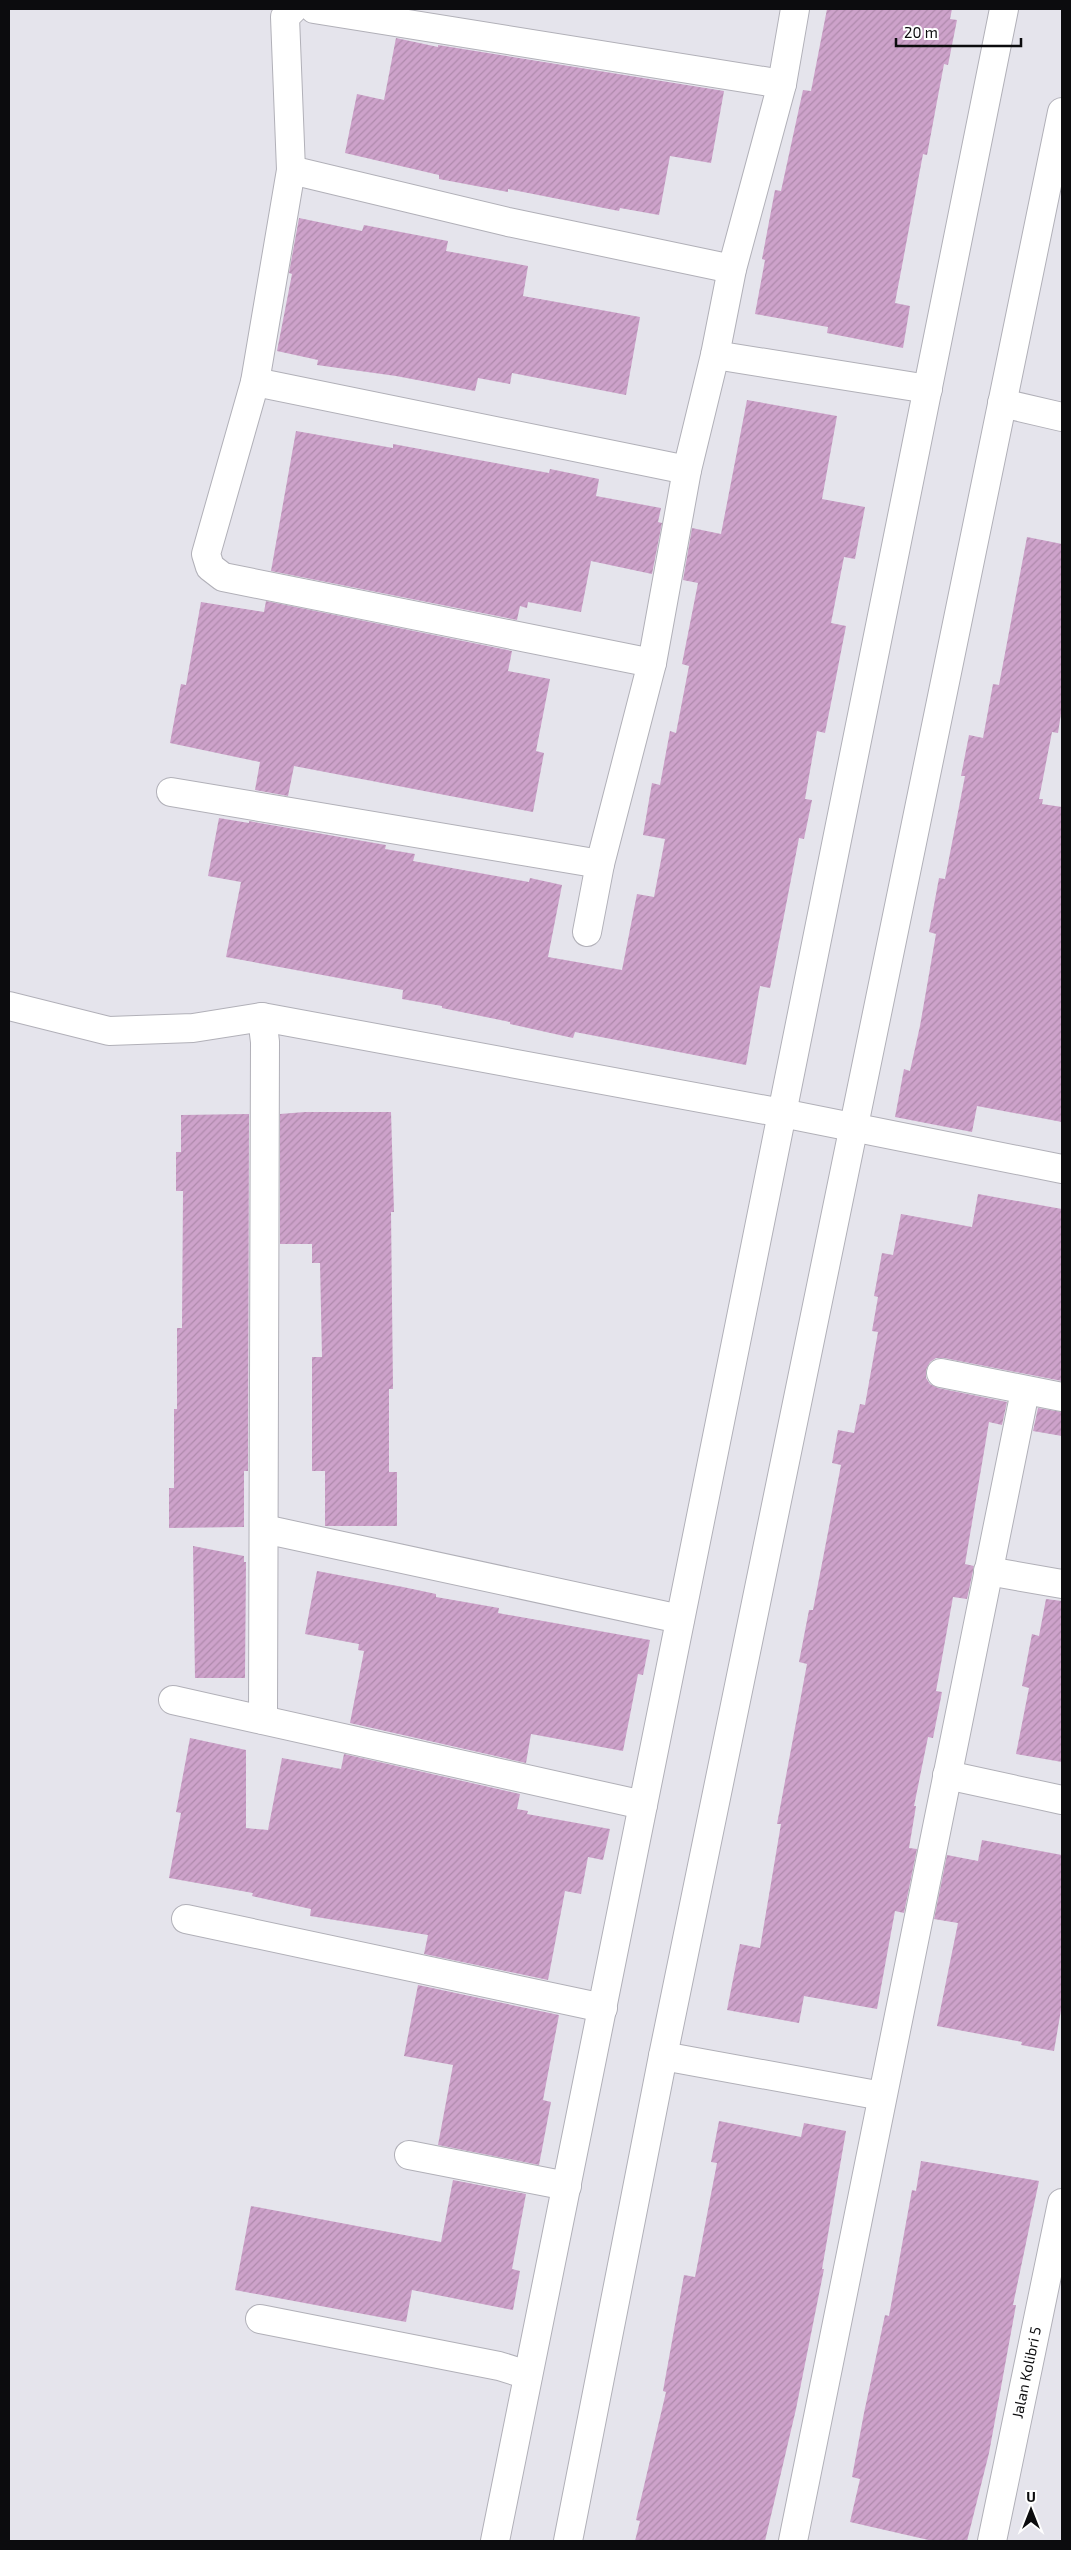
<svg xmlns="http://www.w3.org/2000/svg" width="1071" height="2550" viewBox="0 0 1071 2550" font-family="'Exo 2',sans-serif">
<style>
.building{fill:url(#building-hatch)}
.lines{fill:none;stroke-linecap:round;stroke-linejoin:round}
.street-casing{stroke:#b1b0b8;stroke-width:30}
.street{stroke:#fff;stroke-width:28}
.labels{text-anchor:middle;stroke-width:4;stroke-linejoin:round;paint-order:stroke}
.street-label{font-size:15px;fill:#0c0c0e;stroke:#fff}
</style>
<defs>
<pattern id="building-hatch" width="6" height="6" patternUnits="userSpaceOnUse" patternTransform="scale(1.25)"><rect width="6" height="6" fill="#cda2ca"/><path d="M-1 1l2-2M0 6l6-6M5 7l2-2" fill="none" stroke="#af8aac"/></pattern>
</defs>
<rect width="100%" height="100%" fill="#e5e4ec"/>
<path class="building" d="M827,9H952L950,19L957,20L948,65L944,64L927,155L923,154L895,303L910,306L903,348L827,333L828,327L755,314L765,260L762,259L775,190L781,191L803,90L811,91Z
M396,38L438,47V45L724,91L711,163L670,156L659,215L620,208L619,211L508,189V192L439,179V175L345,153L357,94L384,100Z
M299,218L362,231L364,225L448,241L446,251L528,266L523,296L640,317L626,395L512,373L510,384L478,378L475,391L396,376L317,365L318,360L277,351L292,274L289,273Z
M747,400L837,416L822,499L865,507L855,559L844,557L831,623L846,626L832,698L825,733L817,731L805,799L812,800L804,839L799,838L770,988L760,986L746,1065L575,1032L573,1038L510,1024V1022L442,1008V1006L402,999L403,990L226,957L241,882L208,876L219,818L249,823V821L386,845L385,849L415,854L413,861L529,882L530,878L562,885L548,957L622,970L637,894L654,897L665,839L643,835L652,783L660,785L670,731L676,733L689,666L682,664L698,583L683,580L692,528L721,534Z
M296,431L393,448V444L549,473L550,469L599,479L596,496L661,508L658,522L662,523L652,574L591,561L581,612L528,602L527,608L520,606L517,620L271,571Z
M1027,537L1062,544V707L1058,733L1052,732L1039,799H1043L1042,804L1062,807V1122L977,1106L972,1132L895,1117L904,1069L910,1071L920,1026L936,934L929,932L939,878L945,879L965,776H961L969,735L983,738L993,684L999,685Z
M266,601L512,651L508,671L550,679L536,751L544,753L533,812L294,766L288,796L255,790L260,762L170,743L181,684L186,685L201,602L264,612Z
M305,1112H391L394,1212H391L393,1389H389V1472H397V1526H325V1471H312V1357H322L320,1263H312V1244H280V1114Z
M249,1114L248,1471H244V1527L169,1528V1488H174V1409H177V1328H182L183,1191H176V1152H181V1115Z
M978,1194L1062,1209V1381L944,1358H936L930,1362L926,1370V1378L930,1384L938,1388L1007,1402L1002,1425L989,1422L965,1564L974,1566L973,1571L967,1599L953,1597L936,1691L942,1692L933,1738L928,1737L914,1806H916L909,1848L917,1849L904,1913L895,1911L877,2009L804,1996L799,2023L727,2010L740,1944L760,1948L781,1824H777L807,1664L799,1662L809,1610H813L841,1465L832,1463L838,1430L854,1433L860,1404L865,1405L878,1332L872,1331L878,1297L874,1296L882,1253L893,1255L901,1214L972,1227Z
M1038,1408L1062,1412V1436L1033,1431Z
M193,1546L244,1556V1562H246L245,1678H195Z
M317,1571L403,1587L436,1594V1597L499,1608L498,1613L650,1640L643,1675L638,1674L623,1751L531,1734L526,1763L350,1723L364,1651L358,1650L359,1644L305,1634Z
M1046,1599L1062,1601V1762L1016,1754L1029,1688L1022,1686L1032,1634L1039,1636Z
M190,1738L246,1750V1828L268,1830L282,1758L341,1769L344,1754L520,1794L517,1809L528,1811L527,1814L610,1829L603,1860L588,1857L581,1894L565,1891L548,1980L424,1954L428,1935L310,1916L311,1909L252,1896L253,1893L169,1878L181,1813L176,1812Z
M982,1840L1062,1855V2004L1054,2051L1021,2045L1022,2042L937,2026L958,1923L934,1919L947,1855L978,1861Z
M418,1985L559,2015L543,2100L551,2102L539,2165L438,2145L453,2065L404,2056Z
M719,2121L801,2137L804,2123L846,2131L822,2269H824L796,2409L765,2541H635L640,2521L636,2520L666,2392L663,2391L684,2275L695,2277L717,2163L711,2162Z
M921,2161L1039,2181L1013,2305H1016L989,2453L967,2541H933L850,2522L860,2479L852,2477L864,2413L885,2315L889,2316L912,2190L916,2191Z
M453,2180L526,2194L512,2269L520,2271L513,2310L412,2290L406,2322L235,2290L251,2206L441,2242Z"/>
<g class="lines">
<defs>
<g id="street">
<path d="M293,9L285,17L291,170L255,382L206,554L210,567L223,577L652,663"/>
<path d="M314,9L782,84"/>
<path d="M291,170L508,222L732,269"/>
<path d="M715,355L928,389"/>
<path d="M255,382L687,470"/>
<path d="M1002,403L1062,417"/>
<path d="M171,792L600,864"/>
<path d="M587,932L600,864L652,663L687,470L715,355L732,269L782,84L795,9"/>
<path d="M9,1006L109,1031L193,1028L262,1017L782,1113L1062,1169"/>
<path d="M262,1017L265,1042L263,1720"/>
<path d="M941,1373L1062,1397"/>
<path d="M264,1529L680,1619"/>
<path d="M988,1571L1062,1584"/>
<path d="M173,1700L643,1805"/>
<path d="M947,1775L1062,1800"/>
<path d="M186,1919L603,2008"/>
<path d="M663,2056L882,2096"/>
<path d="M409,2155L567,2186"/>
<path d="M260,2319L499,2366L528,2375"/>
<path d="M495,2541L1004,9"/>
<path d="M568,2541L663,2056L1062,112"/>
<path d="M793,2541L1025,1391"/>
<path id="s1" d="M992,2541L1062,2203"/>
</g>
</defs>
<use href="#street" class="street-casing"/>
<use href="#street" class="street"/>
</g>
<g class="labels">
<g class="street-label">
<text dy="5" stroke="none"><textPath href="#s1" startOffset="172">Jalan Kolibri 5</textPath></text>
</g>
</g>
<rect width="1071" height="2550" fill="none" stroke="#0c0c0e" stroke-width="20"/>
<g transform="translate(1031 2510)" stroke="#ffffff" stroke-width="4" paint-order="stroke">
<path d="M0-4L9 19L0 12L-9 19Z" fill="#0c0c0e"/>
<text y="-8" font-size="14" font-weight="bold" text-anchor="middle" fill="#0c0c0e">U</text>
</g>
<path d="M896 38v8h125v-8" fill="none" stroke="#0c0c0e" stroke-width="2.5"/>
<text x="904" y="38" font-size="15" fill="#0c0c0e" stroke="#ffffff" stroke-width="4" paint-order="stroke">20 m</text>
</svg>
